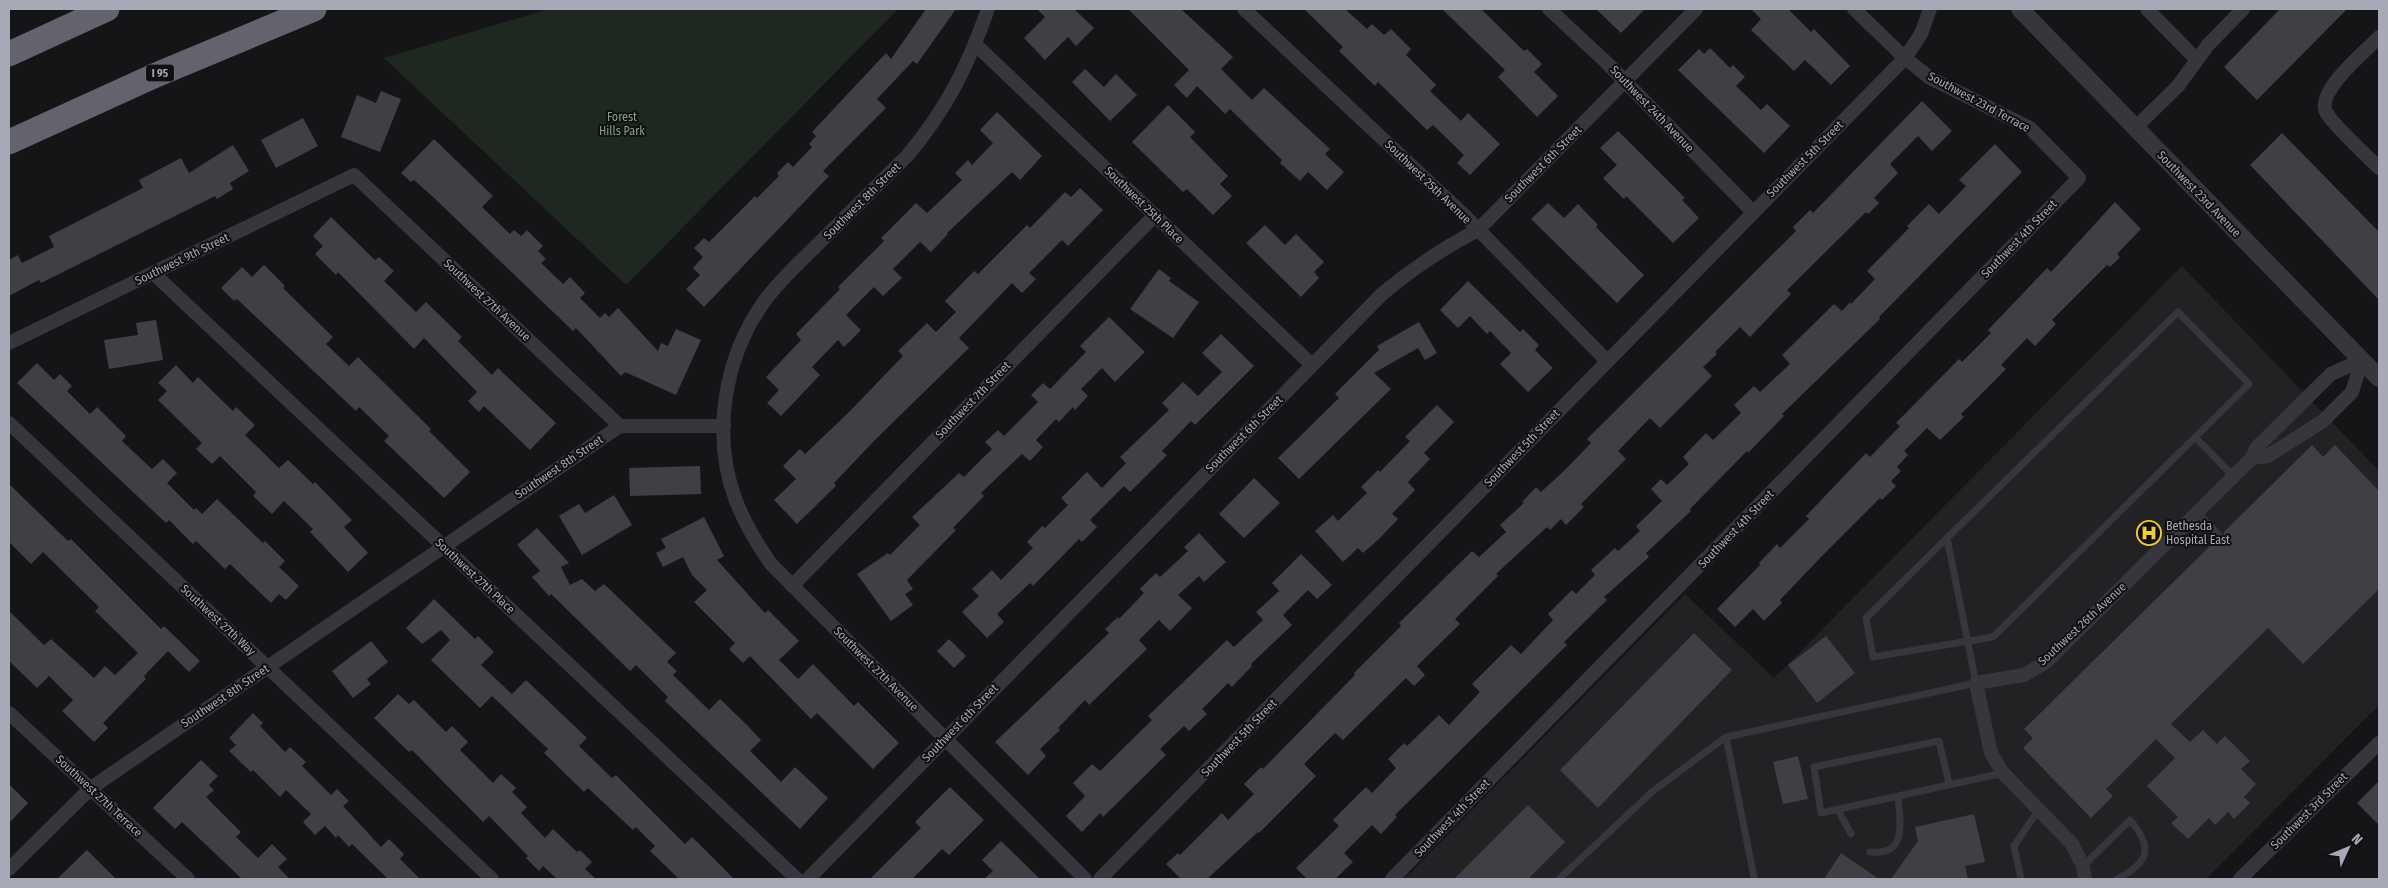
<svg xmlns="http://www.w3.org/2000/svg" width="2388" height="888" viewBox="0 0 2388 888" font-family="'Fira Sans Condensed',sans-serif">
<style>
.built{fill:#222124}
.green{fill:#1f2721}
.building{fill:#403f44}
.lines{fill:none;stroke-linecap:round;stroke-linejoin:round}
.service{stroke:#36363c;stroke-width:7}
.minor{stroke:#36363c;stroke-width:14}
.tertiary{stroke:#36363c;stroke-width:18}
.motorway{stroke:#62636c;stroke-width:25}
.labels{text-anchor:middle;stroke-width:4;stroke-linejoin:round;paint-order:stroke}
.shield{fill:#101012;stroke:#7a7b85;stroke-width:1}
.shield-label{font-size:11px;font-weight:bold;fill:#a7a9b6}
.street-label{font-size:12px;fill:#a7a9b6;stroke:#101012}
.park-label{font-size:12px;fill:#7fa187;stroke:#101012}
.poi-label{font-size:12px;fill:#a7a9b6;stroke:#101012;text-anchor:start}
</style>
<rect width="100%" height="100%" fill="#151517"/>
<path class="built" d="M2182,266L2379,471V705L2206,879H1404L1685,594L1774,678Z"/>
<path class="green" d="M549,9H898L626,285L384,58Z"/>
<path class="building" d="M926,9H956L917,64L913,61L877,99L886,108L823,171L829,176L704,307L686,289L700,275L693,268L703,257L694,248L704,238L709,242L755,196L757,198L779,176L777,173L788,162L793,167L812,147L809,144L816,136L812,132L886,53L891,59Z
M1037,9H1074L1094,28L1076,46L1068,37L1045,60L1024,38L1045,17Z
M1128,9H1181L1233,57L1221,69L1252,100L1264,88L1330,149L1325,154L1344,172L1327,190L1308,172L1300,181L1280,163L1282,160L1230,109L1225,114L1197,86L1187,98L1174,85L1189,70Z
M1304,9H1345L1367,29L1372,24L1384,35L1391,29L1411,49L1406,55L1436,85L1430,91L1461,121L1468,113L1500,144L1470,175L1457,163L1464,155L1433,125L1427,130L1378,82L1375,86L1339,51L1343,47Z
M1442,9H1481L1524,51L1527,49L1542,64L1534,72L1558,96L1537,117L1498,77L1505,70Z
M1596,9H1645L1621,33Z
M1751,9H1788L1811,32L1814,29L1850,66L1831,85L1805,60L1794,71L1751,30L1761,19Z
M2280,9H2347L2257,100L2224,67Z
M1710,48L1730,68L1733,65L1745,77L1736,86L1761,110L1767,104L1790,126L1764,153L1678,70L1699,49L1704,54Z
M1085,69L1104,87L1116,74L1137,95L1110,121L1072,82Z
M381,91L401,99L380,152L341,137L357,95L376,103Z
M1922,101L1952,131L1932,151L1918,136L1890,164L1898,173L1874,198L1879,203L1868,214L1866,212L1787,290L1791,294L1750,337L1740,327L1715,352L1717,354L1703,367L1712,376L1660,428L1650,418L1618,451L1626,459L1581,504L1584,507L1566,525L1561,519L1550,530L1547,527L1496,574L1498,576L1455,619L1460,624L1417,666L1425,675L1414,686L1406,678L1343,740L1335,733L1304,764L1316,776L1259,833L1258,832L1207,879H1181L1166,864L1178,853L1180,855L1222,813L1228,820L1254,794L1244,784L1261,767L1263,769L1355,675L1354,673L1401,626L1399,623L1472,551L1479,557L1506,532L1500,525L1524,503L1522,502L1536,487L1541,492L1565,470L1591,443L1587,439L1796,231L1793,227L1810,210L1813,213Z
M1168,105L1195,132L1190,137L1228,176L1220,184L1232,196L1213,215L1187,189L1183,192L1132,142Z
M997,112L1042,156L1020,180L1012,172L947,233L948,234L931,252L920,242L893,269L902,278L883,296L874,287L846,315L861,330L844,347L838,340L812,367L820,375L781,416L767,403L779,390L766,377L801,340L796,334L840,289L838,287L884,241L881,238L916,203L927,213L962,180L955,173L968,160L972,165L993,143L980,130Z
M303,118L318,146L276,168L261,140Z
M1618,131L1685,198L1682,200L1699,218L1673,243L1626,196L1624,199L1603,178L1617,165L1600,148Z
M2282,133L2379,232V300L2250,165Z
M434,139L493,196L482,207L510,234L514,230L521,236L527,230L543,246L538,251L546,259L541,263L563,284L570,277L585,293L580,298L600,318L605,313L609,317L618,308L658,351L661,343L668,346L676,329L701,340L676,395L625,372L621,376L576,328L573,331L432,196L414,180L411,182L401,173Z
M1995,144L2022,172L1879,317L1880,319L1782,414L1784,416L1748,453L1747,451L1690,509L1691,511L1646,553L1649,557L1604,597L1607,600L1564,642L1567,645L1395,815L1397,817L1381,834L1372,825L1344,853L1353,862L1335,879H1307L1296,868L1339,826L1333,820L1366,787L1372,793L1396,768L1388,759L1404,743L1407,746L1439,715L1449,725L1480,692L1472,684L1511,645L1521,654L1553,620L1548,614L1572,590L1576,594L1595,575L1591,570L1615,548L1618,551L1640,531L1636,526L1662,501L1651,489L1661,479L1667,485L1689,464L1683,457L1706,433L1713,440L1741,413L1734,405L1754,386L1760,392L1790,364L1782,355L1834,304L1842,311L1850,302L1851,304L1875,279L1867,271L1909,228L1907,226L1929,204L1939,214L1966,186L1959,180Z
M233,145L249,171L230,183L233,189L217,199L215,196L41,283L39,280L9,296V260L18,255L22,263L54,247L49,236L143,188L139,180L181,158L189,173Z
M1080,188L1103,210L1068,246L1062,240L1029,273L1036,279L1022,293L1012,283L959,338L969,348L876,439L834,483L836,486L797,524L774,500L796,479L783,466L800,449L805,454L849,412L903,356L898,351L927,323L936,332L956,312L945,301L974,271L978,274L1027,225L1030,228L1065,192L1071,197Z
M2115,202L2141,229L2117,254L2120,257L2110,267L2107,265L2052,320L2056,324L2035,346L2027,338L2001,365L2006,369L1961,414L1964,417L1940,440L1927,428L1904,451L1908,455L1897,467L1901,471L1891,481L1896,486L1882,500L1880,498L1823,555L1780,600L1782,603L1764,621L1753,609L1735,627L1717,609L1760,565L1759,563L1777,544L1780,548L1809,519L1806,516L1866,453L1870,457L1900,426L1896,423L1959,359L1962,362L1991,333L1988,330L2047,268L2051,272Z
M1548,203L1564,218L1578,204L1598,225L1596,227L1644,275L1617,303L1531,219Z
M331,217L375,260L379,257L394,271L384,281L416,312L426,302L462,337L458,341L492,375L498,368L556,423L530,450L484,406L479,412L468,401L477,392L424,338L414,349L338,272L336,275L315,254L323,246L313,236Z
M1265,225L1285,245L1296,234L1324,262L1314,272L1319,278L1301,297L1246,243Z
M264,265L285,286L283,288L333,337L326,344L349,366L358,357L431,429L429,431L470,472L444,498L384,441L389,436L359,407L356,411L237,299L234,301L221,288L242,267L252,277Z
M1159,269L1171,278L1169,281L1199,302L1173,338L1130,309Z
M1468,281L1520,332L1523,329L1539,345L1535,350L1553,368L1528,392L1500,364L1511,353L1490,331L1487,334L1470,316L1458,328L1440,310Z
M1109,317L1145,352L1115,382L1102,368L1081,389L1088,396L1075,410L1073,407L1059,422L1056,419L1036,440L1043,447L1030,461L1022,454L981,493L984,496L953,528L956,530L907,580L913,589L905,594L913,605L891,621L857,574L888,553L890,555L920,525L912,517L959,473L964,477L992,449L985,442L998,430L1004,436L1038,402L1031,395L1043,383L1050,389L1086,352L1080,346Z
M156,320L163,360L109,369L104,340L138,335L136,323Z
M1419,322L1437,353L1425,360L1418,348L1374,373L1391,389L1299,479L1278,458L1339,398L1335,394L1379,350L1377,346Z
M1221,334L1254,366L1195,425L1191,421L1162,451L1167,455L1130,492L1124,486L1090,520L1097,527L1082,542L1079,539L1033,586L1030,583L997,614L1004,622L987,638L962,612L979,596L972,589L992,570L1001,580L1033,548L1027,542L1042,526L1045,528L1068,505L1061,498L1087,472L1102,488L1126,463L1120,457L1169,410L1162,403L1183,382L1198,396L1222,372L1202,353Z
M37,363L54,380L60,374L72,386L67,391L90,414L97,407L126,436L122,441L152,469L163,459L177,473L167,483L194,510L196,508L202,514L217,499L263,543L265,541L285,561L279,567L299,586L286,600L279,594L271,603L230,564L225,569L196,541L193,544L169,520L166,523L17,383Z
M176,365L193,383L198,377L233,411L236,407L255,425L245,435L279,468L288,460L313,484L315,482L352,520L344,527L368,553L348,572L310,532L313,529L284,501L272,514L253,496L256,492L220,456L212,464L196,449L202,443L158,400L167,391L158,383Z
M1437,405L1454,422L1424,453L1430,459L1408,482L1415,490L1392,514L1398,519L1379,539L1363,553L1358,548L1343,562L1315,531L1333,515L1338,521L1367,493L1361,487L1378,470L1380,472L1410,441L1405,437Z
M2312,445L2323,457L2335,445L2379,491V589L2303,664L2268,628L2171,724L2190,742L2203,730L2217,744L2225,736L2250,761L2241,769L2256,784L2244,797L2250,803L2234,819L2228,812L2215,825L2209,818L2188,839L2171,823L2178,817L2147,786L2175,758L2156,739L2106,789L2113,796L2091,818L2023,748L2033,738L2024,729L2216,540L2221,541L2224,539V532Z
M700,466L701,494L630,496L629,468Z
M1254,478L1280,503L1244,538L1219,514Z
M9,484L68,541L71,539L161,629L164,626L200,661L189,672L168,651L144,676L146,679L103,723L108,728L94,742L62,711L73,700L49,676L37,688L9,661V611L44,645L51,639L94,678L105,666L115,675L138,653L95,611L99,607L43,552L31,564L9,542Z
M614,495L632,525L582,555L559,516L579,504L585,513Z
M704,517L724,556L717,560L765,613L768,610L799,641L779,660L798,679L813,664L854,706L858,702L899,743L873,769L817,713L811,719L750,656L743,663L729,649L735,643L694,602L707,590L692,575L683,557L663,567L656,553L666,548L661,539Z
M537,528L569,563L561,567L570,585L582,579L595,591L604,584L647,625L676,653L667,662L677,671L673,675L709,710L720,699L747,725L761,740L750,751L781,782L795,767L828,798L800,829L665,701L668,697L636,665L630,671L551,594L549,596L532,577L540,571L517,545Z
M1199,533L1226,562L1204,582L1199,576L1178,595L1192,608L1170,631L1159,620L1139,640L1147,649L1089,705L1085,700L1058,728L1060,730L1040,749L1046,756L1028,775L995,742L1109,633L1105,629L1118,617L1119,619L1144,593L1140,589L1156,573L1160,577L1188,551L1184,547Z
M1301,554L1332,585L1317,599L1308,590L1283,615L1292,625L1251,664L1252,666L1232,687L1228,683L1202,709L1207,714L1189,731L1184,726L1160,749L1166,755L1103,817L1100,813L1082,832L1066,816L1085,796L1073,783L1092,764L1100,771L1152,720L1148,716L1227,640L1234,647L1263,620L1256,612L1279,591L1272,583Z
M434,599L475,639L478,636L494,652L481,665L512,694L526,680L587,738L579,746L612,778L616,775L685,844L692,837L734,879H679L650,851L655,846L636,827L633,830L588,788L584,792L544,753L548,749L492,696L480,708L431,660L450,640L441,630L422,644L406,628Z
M1694,633L1732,670L1598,808L1560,770Z
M1826,636L1855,673L1817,703L1788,665Z
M949,639L966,656L954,668L937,651Z
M371,641L388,662L367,679L371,684L353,698L332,671Z
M398,694L409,704L414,700L446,732L452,726L468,742L460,750L493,783L501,774L516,788L512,792L527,807L521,813L545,838L553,829L577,852L580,850L592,862L585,869L596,879H557L543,866L539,871L526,858L528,856L489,816L483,822L412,750L409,752L374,718Z
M253,713L263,723L260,726L285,752L290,747L306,762L302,766L331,795L337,789L349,801L343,806L381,847L389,839L404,854L400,859L420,879H388L352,844L349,847L338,835L336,838L325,826L315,835L303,822L311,814L286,790L280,797L253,770L251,772L229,751L236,745L229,738Z
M1798,756L1808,799L1783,804L1773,762Z
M201,760L218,776L209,785L214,790L206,797L241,832L236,837L258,858L272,844L287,859L278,867L290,879H242L182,822L175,829L153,808Z
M2379,781V825L2357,803Z
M9,784L28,803L9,823Z
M950,787L984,820L949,855L942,849L912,879H870L921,828L915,822Z
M1528,805L1565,842L1528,879H1454Z
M1974,814L1985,862L1965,866L1968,879H1891L1918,841L1915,827Z
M1001,841L1040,879H984L993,871L982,860Z
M87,850L116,879H57Z
M1841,853L1879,879H1824Z"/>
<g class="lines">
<path class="service" d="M2195,437L2234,477
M2197,512L2220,536
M1726,737L1754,877
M1949,784L1939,741L1814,767L1821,813L2003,773
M1838,810L1851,834
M1870,852C1908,856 1900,821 1898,797
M2083,866L2130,820C2154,848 2149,863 2117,879
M1559,879L1653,791L1726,737L1976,683L1947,538L2178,312L2249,384L1993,637L1873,657L1866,618L1947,538
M2021,879L2014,846L2039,809"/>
<path class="minor" d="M988,9C968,66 946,110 907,156C877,185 848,215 818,244C800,262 781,279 766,299C724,356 711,435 736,501C745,524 757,544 771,564L1085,879
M1244,9L1461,212L1607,361
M1549,9L1607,63L1753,212
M2147,9L2196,59
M2379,37C2365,52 2316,91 2326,112C2333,125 2367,156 2379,168
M975,44L1312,365
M2135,128L2178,86L2208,45L2243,9
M153,273L797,879
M9,343L354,175L620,426
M9,423L492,879
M2252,458L2268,456L2323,421L2352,392L2362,360
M792,586L1155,215
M9,713L188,879
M9,869L91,788L620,426H724
M808,879L1382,294C1412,269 1443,248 1478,230L1696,9
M1100,879L1905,58L1921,34L1930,9
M1392,879L2079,178L2030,128L1930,78L1905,58L1854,9
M2085,879L2083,866L2072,844L2003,773L1991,753L1976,683L2024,675L2046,662L2252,458L2257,447L2331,374L2362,360
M2240,879L2379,743"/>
<path class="tertiary" d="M2020,9L2379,378"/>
<path class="motorway" d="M9,54L107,9
M9,142L156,75L314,9"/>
</g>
<defs>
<symbol id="hospital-ring" viewBox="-11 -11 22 22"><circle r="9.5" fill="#101012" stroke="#ebce39" stroke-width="1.5"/><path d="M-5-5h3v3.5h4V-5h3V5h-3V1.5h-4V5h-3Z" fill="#ebce39"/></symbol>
</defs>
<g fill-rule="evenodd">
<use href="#hospital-ring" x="2135" y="519" width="28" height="28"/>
</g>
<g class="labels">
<rect class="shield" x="146" y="64.5" width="28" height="17" rx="4"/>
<g class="shield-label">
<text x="160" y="77">I 95</text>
</g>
<g class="street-label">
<text transform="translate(1979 102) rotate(28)" y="4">Southwest 23rd Terrace</text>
<text transform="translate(1652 109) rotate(46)" y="4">Southwest 24th Avenue</text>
<text transform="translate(1805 159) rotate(-45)" y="4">Southwest 5th Street</text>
<text transform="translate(1543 164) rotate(-45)" y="4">Southwest 6th Street</text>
<text transform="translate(1428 182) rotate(44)" y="4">Southwest 25th Avenue</text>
<text transform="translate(2199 194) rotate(46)" y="4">Southwest 23rd Avenue</text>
<text transform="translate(862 201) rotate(-45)" y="4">Southwest 8th Street</text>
<text transform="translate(1144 205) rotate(44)" y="4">Southwest 25th Place</text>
<text transform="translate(2019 239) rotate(-46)" y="4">Southwest 4th Street</text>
<text transform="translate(182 259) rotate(-26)" y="4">Southwest 9th Street</text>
<text transform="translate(487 300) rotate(43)" y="4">Southwest 27th Avenue</text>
<text transform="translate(973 400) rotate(-46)" y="4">Southwest 7th Street</text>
<text transform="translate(1244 434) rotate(-45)" y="4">Southwest 6th Street</text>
<text transform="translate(1522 448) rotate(-46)" y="4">Southwest 5th Street</text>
<text transform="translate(559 467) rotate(-34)" y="4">Southwest 8th Street</text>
<text transform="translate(1736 529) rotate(-46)" y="4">Southwest 4th Street</text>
<text transform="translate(475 576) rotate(43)" y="4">Southwest 27th Place</text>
<text transform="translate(218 620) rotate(43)" y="4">Southwest 27th Way</text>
<text transform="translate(2082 624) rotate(-43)" y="4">Southwest 26th Avenue</text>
<text transform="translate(876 669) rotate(45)" y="4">Southwest 27th Avenue</text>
<text transform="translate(225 696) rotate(-34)" y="4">Southwest 8th Street</text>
<text transform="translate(960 723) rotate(-46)" y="4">Southwest 6th Street</text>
<text transform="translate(1239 738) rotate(-46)" y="4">Southwest 5th Street</text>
<text transform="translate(99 796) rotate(43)" y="4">Southwest 27th Terrace</text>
<text transform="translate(2309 811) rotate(-45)" y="4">Southwest 3rd Street</text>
<text transform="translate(1452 818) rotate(-46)" y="4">Southwest 4th Street</text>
</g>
<g class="park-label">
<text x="622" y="121">Forest<tspan x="622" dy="14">Hills Park</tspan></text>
</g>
<g class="poi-label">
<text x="2166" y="530">Bethesda<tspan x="2166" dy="14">Hospital East</tspan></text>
</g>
</g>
<rect width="2388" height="888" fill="none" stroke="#a7a9b6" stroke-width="20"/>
<g transform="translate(2348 848) rotate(46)" stroke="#101012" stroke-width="4" paint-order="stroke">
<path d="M0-4L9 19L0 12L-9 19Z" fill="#a7a9b6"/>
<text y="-8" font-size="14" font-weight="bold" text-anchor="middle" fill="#a7a9b6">N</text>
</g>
</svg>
